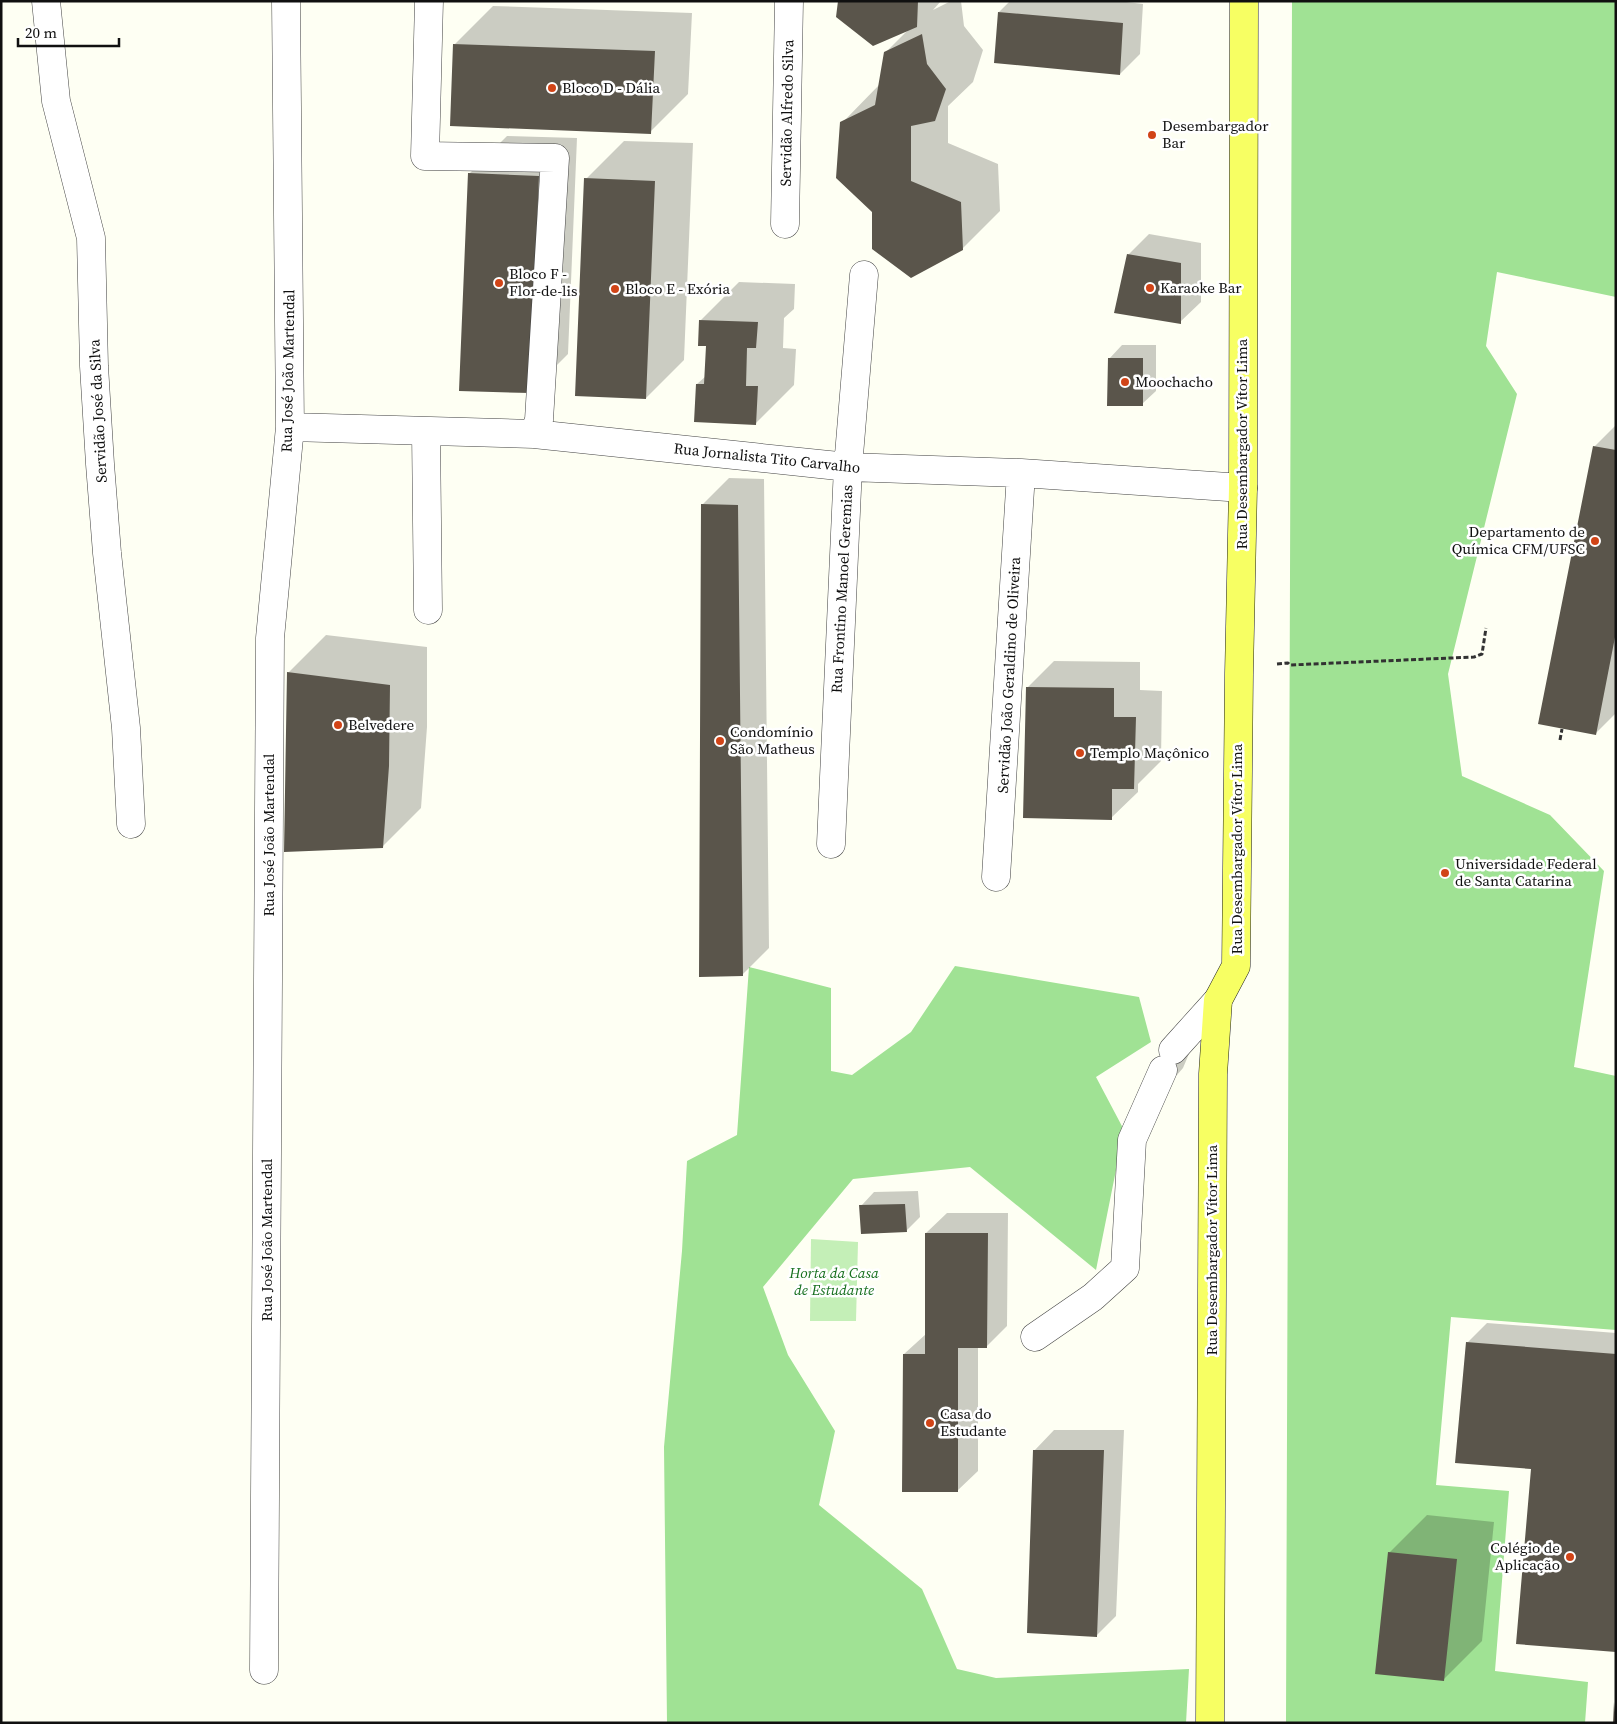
<svg xmlns="http://www.w3.org/2000/svg" width="1617" height="1724" viewBox="0 0 1617 1724" font-family="'Source Serif 4',serif">
<style>
.green{fill:#c4efb7}
.forest{fill:#a0e294}
.shadow{fill:#0003}
.building{fill:#5a554b}
.lines{fill:none;stroke-linecap:round;stroke-linejoin:round}
.minor-casing{stroke:#434343;stroke-width:29}
.major-casing{stroke:#212121;stroke-width:29}
.path{stroke:#323232;stroke-width:3;stroke-dasharray:5 2.5;stroke-linecap:butt}
.minor{stroke:#fff;stroke-width:28}
.major{stroke:#f7ff63;stroke-width:28}
.poi-dot{fill:#d14417;stroke:#fff;stroke-width:2}
.labels{text-anchor:middle;stroke-width:5;stroke-linejoin:round;paint-order:stroke}
.poi-label{font-size:15px;fill:#101010;stroke:#fff;text-anchor:start}
.street-label{font-size:15px;fill:#101010;stroke:#fff}
.park-label{font-size:15px;font-style:italic;fill:#17701f;stroke:#fff}
</style>
<rect width="100%" height="100%" fill="#fefff3"/>
<path class="green" d="M811,1239L858,1242L856,1321H810Z"/>
<path class="forest" d="M1292,1H1616V297L1497,272L1486,346L1517,394L1448,674L1462,776L1550,815L1604,871L1574,1067L1616,1076V1330L1451,1317L1436,1485L1509,1491L1495,1671L1588,1682L1585,1723H1286Z
M955,966L1139,997L1151,1042L1096,1077L1124,1130L1096,1270L970,1167L853,1179L763,1287L788,1355L835,1431L819,1505L922,1589L957,1669L996,1678L1189,1669L1186,1723H667L664,1447L682,1251L687,1161L737,1135L749,967L831,988V1071L852,1075L911,1032Z"/>
<path class="shadow" d="M839,1H941L933,10L951,1H961L964,26L983,50L973,82L948,106V143L998,164L1000,211L962,249L873,211L842,123L880,84L885,53L908,30Z
M1010,1H1118L1143,4L1140,54L1120,74L999,12Z
M493,6L692,13L688,94L650,132L455,44Z
M507,136L577,138L568,354L530,392L469,174Z
M624,141L693,143L684,360L646,398L586,179Z
M1149,234L1201,243V302L1180,322L1128,255Z
M739,282L795,284L794,309L784,318L783,348L796,349L794,385L756,423L697,384L706,376L707,345L701,320Z
M1122,345H1156V391L1142,404L1109,359Z
M1616,425V713L1595,734L1594,447Z
M729,478L764,479L769,948L742,975L702,505Z
M326,635L427,647V727L421,808L383,846L288,673Z
M1054,661L1140,662V690L1162,691L1161,761L1138,784V792L1111,818L1027,688Z
M1191,1049L1183,1068L1177,1075L1157,1067Z
M918,1191L920,1217L906,1231L861,1206L874,1192Z
M947,1213H1008L1007,1326L987,1346H978V1471L957,1491L904,1354L926,1334V1233Z
M1487,1323L1616,1333V1651L1533,1468L1467,1343Z
M1054,1430H1124L1116,1616L1096,1636L1034,1451Z
M1427,1515L1494,1522L1482,1641L1444,1679L1389,1553Z"/>
<path class="building" d="M838,1H918L917,27L873,46L836,17Z
M998,12L1123,23L1120,75L994,63Z
M922,34L927,64L946,89L935,121L911,126V181L961,202L963,250L911,278L872,249V212L836,178L840,122L875,105L884,52Z
M453,44L655,51L651,134L450,126Z
M468,173L539,176L530,393L459,391Z
M584,178L655,181L646,399L575,396Z
M1127,254L1181,263V324L1114,313Z
M699,320L758,322L756,348H747L746,386H758L756,425L694,422L696,384H704L706,346H698Z
M1108,358H1143V406H1107Z
M1593,446L1616,450V632L1596,735L1538,724Z
M701,504L738,505L743,976L699,977Z
M287,672L390,685L389,766L383,848L284,852Z
M1026,687L1114,688V717H1136L1134,789H1112V820L1023,818Z
M905,1204L907,1232L861,1234L859,1205Z
M925,1233H988L987,1348H958V1492H902L903,1354H925Z
M1466,1342L1616,1354V1652L1516,1644L1531,1469L1455,1463Z
M1033,1450H1104L1097,1637L1027,1633Z
M1388,1552L1457,1559L1444,1681L1375,1674Z
M1614,1702L1616,1723H1613Z"/>
<g class="lines">
<defs>
<path id="minor" d="M46,1L56,101L91,238L94,366L100,464L107,553L126,728L131,824
M429,1L425,156L555,158L539,420L534,434
M785,224L789,1
M290,427L534,434L848,467L1021,473L1243,488
M426,432L428,610
M831,844L848,467L864,275
M996,877L1021,473
M1173,1050L1218,1000
M1035,1337L1093,1297L1125,1268L1132,1140L1163,1070
M264,1670L270,638L290,427L286,1"/>
<path id="major" d="M1210,1723L1213,1074L1218,1000L1236,966L1239,674L1243,488L1244,1"/>
</defs>
<use href="#minor" class="minor-casing"/>
<use href="#major" class="major-casing"/>
<path class="path" d="M1277,664L1288,663L1290,665L1474,657L1482,654L1486,628
M1560,740L1562,729"/>
<use href="#minor" class="minor"/>
<use href="#major" class="major"/>
</g>
<g class="poi-dot">
<circle cx="552" cy="88" r="5"/>
<circle cx="1152" cy="135" r="5"/>
<circle cx="499" cy="283" r="5"/>
<circle cx="1150" cy="288" r="5"/>
<circle cx="615" cy="289" r="5"/>
<circle cx="1125" cy="382" r="5"/>
<circle cx="1595" cy="541" r="5"/>
<circle cx="338" cy="725" r="5"/>
<circle cx="720" cy="741" r="5"/>
<circle cx="1080" cy="753" r="5"/>
<circle cx="1445" cy="873" r="5"/>
<circle cx="930" cy="1423" r="5"/>
<circle cx="1570" cy="1557" r="5"/>
</g>
<g class="labels">
<g class="poi-label">
<text x="562" y="93">Bloco D - Dália</text>
<text x="1162" y="131">Desembargador<tspan x="1162" dy="17">Bar</tspan></text>
<text x="509" y="279">Bloco F -<tspan x="509" dy="17">Flor-de-lis</tspan></text>
<text x="1160" y="293">Karaoke Bar</text>
<text x="625" y="294">Bloco E - Exória</text>
<text x="1135" y="387">Moochacho</text>
<text x="1585" y="537" text-anchor="end">Departamento de<tspan x="1585" dy="17">Química CFM/UFSC</tspan></text>
<text x="348" y="730">Belvedere</text>
<text x="730" y="737">Condomínio<tspan x="730" dy="17">São Matheus</tspan></text>
<text x="1090" y="758">Templo Maçônico</text>
<text x="1455" y="869">Universidade Federal<tspan x="1455" dy="17">de Santa Catarina</tspan></text>
<text x="940" y="1419">Casa do<tspan x="940" dy="17">Estudante</tspan></text>
<text x="1560" y="1553" text-anchor="end">Colégio de<tspan x="1560" dy="17">Aplicação</tspan></text>
</g>
<g class="street-label">
<text transform="translate(787 113) rotate(-89)" y="5">Servidão Alfredo Silva</text>
<text transform="translate(288 371) rotate(-89)" y="5">Rua José João Martendal</text>
<text transform="translate(98 411) rotate(-93)" y="5">Servidão José da Silva</text>
<text transform="translate(1242 444) rotate(-90)" y="5">Rua Desembargador Vítor Lima</text>
<text transform="translate(767 458) rotate(6)" y="5">Rua Jornalista Tito Carvalho</text>
<text transform="translate(842 589) rotate(-87)" y="5">Rua Frontino Manoel Geremias</text>
<text transform="translate(1009 675) rotate(-87)" y="5">Servidão João Geraldino de Oliveira</text>
<text transform="translate(269 835) rotate(-90)" y="5">Rua José João Martendal</text>
<text transform="translate(1237 849) rotate(-90)" y="5">Rua Desembargador Vítor Lima</text>
<text transform="translate(267 1240) rotate(-90)" y="5">Rua José João Martendal</text>
<text transform="translate(1212 1250) rotate(-90)" y="5">Rua Desembargador Vítor Lima</text>
</g>
<g class="park-label">
<text x="834" y="1278">Horta da Casa<tspan x="834" dy="17">de Estudante</tspan></text>
</g>
</g>
<rect width="1617" height="1724" fill="none" stroke="#101010" stroke-width="5"/>
<path d="M18 38v8h101v-8" fill="none" stroke="#101010" stroke-width="2.5"/>
<text x="25" y="38" font-size="15" fill="#101010" stroke="#ffffff" stroke-width="4" paint-order="stroke">20 m</text>
</svg>
